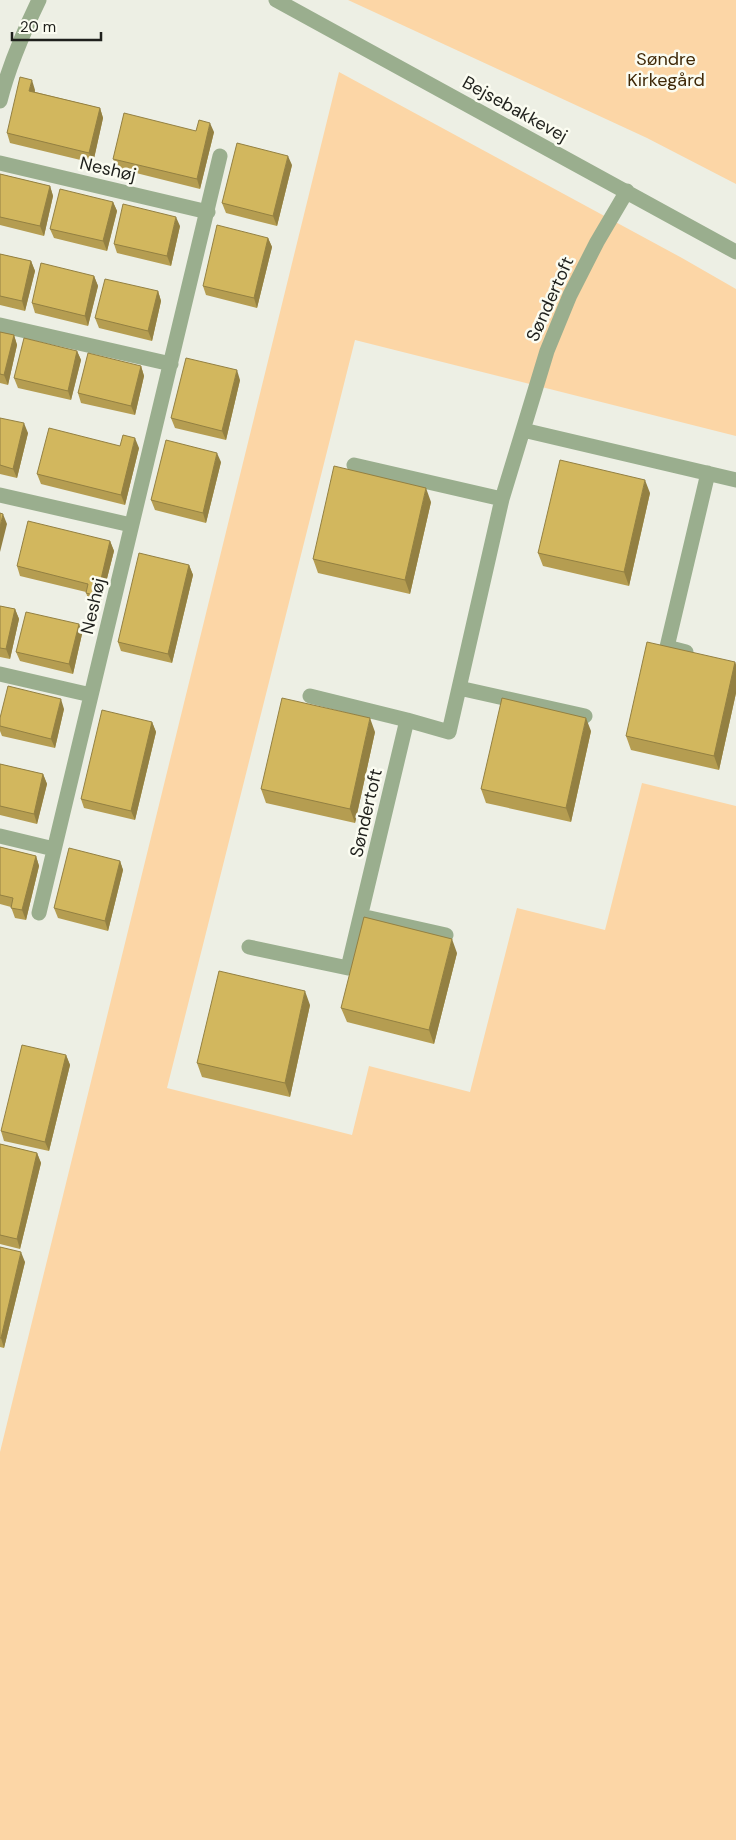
<svg xmlns="http://www.w3.org/2000/svg" width="736" height="1840" viewBox="0 0 736 1840" font-family="'DM Sans',sans-serif">
<style>
.green{fill:#fcd6a6}
.lines{fill:none;stroke-linecap:round;stroke-linejoin:round}
.minor{stroke:#9aae8e;stroke-width:15}
.wall{fill:#b59d51}
.shaded-wall{fill:#938042}
.building{fill:#d2b75e;stroke:#938042}
.labels{text-anchor:middle;stroke-width:5;stroke-linejoin:round;paint-order:stroke}
.park-label{font-size:18px;fill:#3f2807;stroke:#fbfcf1}
.street-label{font-size:18px;fill:#1f201c;stroke:#fbfcf1}
</style>
<rect width="100%" height="100%" fill="#edefe4"/>
<path class="green" d="M348,0H736V184L647,138Z
M339,72L682,258L736,289V436L355,340L167,1088L352,1135L369,1066L470,1092L517,908L605,930L642,783L736,806V1840H0V1452Z"/>
<g class="lines">
<path class="minor" d="M276,0L736,252
M0,101C9,65 23,33 39,0
M0,163L208,212
M0,325L171,364
M523,430L736,480
M354,465L502,499
M0,495L131,525
M686,652L667,647L708,473
M0,674L91,695
M459,688L585,716
M310,696L407,720
M0,836L54,849
M39,913L220,156
M361,916L446,935
M249,947L348,968L407,720L449,732L502,499L547,351L570,295L597,242L627,191"/>
</g>
<path class="wall" d="M35,90V92L100,108L103,118L93,163L10,143L7,133Z
M196,131L214,132L200,189L116,168L113,159Z
M292,165L277,226L226,213L222,203Z
M0,174L50,186L53,196L44,236L0,225Z
M113,202L117,211L107,251L54,238L50,229Z
M180,226L171,266L117,253L114,244Z
M268,238L272,247L257,308L206,295L203,286Z
M0,254L31,261L35,271L25,311L0,305Z
M94,276L98,286L88,326L35,313L32,303Z
M158,291L161,301L152,341L99,328L95,318Z
M0,332L14,335L17,345L8,385L0,383Z
M77,351L81,360L71,400L18,388L14,378Z
M141,366L144,376L135,415L81,403L78,393Z
M240,380L226,440L175,428L171,418Z
M0,418L28,433L17,478L0,474Z
M120,446L139,448L125,505L41,484L37,474Z
M221,462L206,523L155,510L151,500Z
M650,493L629,586L543,566L538,553Z
M431,502L410,594L318,573L313,559Z
M110,541L114,551L100,606L89,603L86,592L20,576L17,566Z
M189,565L193,575L172,663L121,651L118,642Z
M0,606L15,609L19,619L10,659L0,657Z
M79,624L82,634L73,674L20,661L16,652Z
M735,662L736,665V693L719,770L631,750L626,736Z
M64,709L55,748L2,736L0,731V718Z
M152,722L156,732L135,820L84,808L81,799Z
M591,731L571,822L486,803L481,789Z
M375,732L355,823L266,803L261,789Z
M0,764L43,774L47,784L37,824L0,815Z
M0,847L36,856L39,866L26,920L15,918L11,907L0,904Z
M120,861L123,870L108,931L58,918L54,908Z
M457,953L434,1044L347,1022L341,1008Z
M310,1005L290,1097L202,1077L197,1063Z
M66,1055L70,1065L49,1151L4,1141L1,1131Z
M0,1144L37,1153L41,1163L20,1249L0,1244Z
M0,1247L25,1262L4,1348L0,1347Z"/>
<path class="shaded-wall" d="M32,80L35,90L33,100L29,91Z
M100,108L103,118L93,163L89,153Z
M210,123L214,132L200,189L197,179Z
M288,156L292,165L277,226L273,216Z
M50,186L53,196L44,236L40,226Z
M113,202L117,211L107,251L103,241Z
M176,217L180,226L171,266L167,256Z
M268,238L272,247L257,308L254,298Z
M31,261L35,271L25,311L22,301Z
M94,276L98,286L88,326L85,316Z
M158,291L161,301L152,341L148,331Z
M14,335L17,345L8,385L4,375Z
M77,351L81,360L71,400L68,391Z
M141,366L144,376L135,415L131,406Z
M237,370L240,380L226,440L222,431Z
M24,423L28,433L17,478L13,469Z
M135,438L139,448L125,505L121,495Z
M217,453L221,462L206,523L203,513Z
M645,480L650,493L629,586L624,572Z
M426,488L431,502L410,594L405,580Z
M3,514L7,524L0,552V527Z
M110,541L114,551L100,606L97,596Z
M189,565L193,575L172,663L168,654Z
M15,609L19,619L10,659L6,649Z
M79,624L82,634L73,674L69,664Z
M735,662L736,665V693L719,770L714,756Z
M61,699L64,709L55,748L51,739Z
M370,718L375,732L355,823L350,809Z
M586,718L591,731L571,822L566,808Z
M152,722L156,732L135,820L131,811Z
M43,774L47,784L37,824L34,814Z
M36,856L39,866L26,920L22,910Z
M120,861L123,870L108,931L105,921Z
M452,939L457,953L434,1044L429,1030Z
M305,991L310,1005L290,1097L285,1083Z
M66,1055L70,1065L49,1151L45,1142Z
M37,1153L41,1163L20,1249L17,1239Z
M21,1252L25,1262L4,1348L1,1338Z"/>
<path class="building" d="M20,77L32,80L29,91L100,108L89,153L7,133Z
M124,113L196,131L199,120L210,123L197,179L113,159Z
M237,143L288,156L273,216L222,203Z
M0,174L50,186L40,226L0,217Z
M60,189L113,202L103,241L50,229Z
M123,204L176,217L167,256L114,244Z
M217,225L268,238L254,298L203,286Z
M0,254L31,261L22,301L0,296Z
M41,263L94,276L85,316L32,303Z
M105,279L158,291L148,331L95,318Z
M0,332L14,335L4,375L0,374Z
M24,338L77,351L68,391L14,378Z
M88,353L141,366L131,406L78,393Z
M186,358L237,370L222,431L171,418Z
M0,418L24,423L13,469L0,465Z
M49,428L120,446L123,435L135,438L121,495L37,474Z
M166,440L217,453L203,513L151,500Z
M560,460L645,480L624,572L538,553Z
M334,466L426,488L405,580L313,559Z
M0,513L3,514L0,527Z
M28,521L110,541L97,596L86,593L88,584L17,566Z
M139,553L189,565L168,654L118,642Z
M0,606L15,609L6,649L0,648Z
M26,612L79,624L69,664L16,652Z
M647,642L735,662L714,756L626,736Z
M8,686L61,699L51,739L0,726V718Z
M282,698L370,718L350,809L261,789Z
M502,698L586,718L566,808L481,789Z
M102,710L152,722L131,811L81,799Z
M0,764L43,774L34,814L0,806Z
M0,847L36,856L22,910L11,908L13,898L0,895Z
M69,848L120,861L105,921L54,908Z
M364,917L452,939L429,1030L341,1008Z
M219,971L305,991L285,1083L197,1063Z
M22,1045L66,1055L45,1142L1,1131Z
M0,1144L37,1153L17,1239L0,1235Z
M0,1247L21,1252L1,1338H0Z"/>
<g class="labels">
<g class="park-label">
<text x="666" y="65">Søndre<tspan x="666" dy="21">Kirkegård</tspan></text>
</g>
<g class="street-label">
<text transform="translate(515 109) rotate(29)" y="6">Bejsebakkevej</text>
<text transform="translate(108 169) rotate(13)" y="6">Neshøj</text>
<text transform="translate(550 299) rotate(-66)" y="6">Søndertoft</text>
<text transform="translate(93 606) rotate(-77)" y="6">Neshøj</text>
<text transform="translate(366 813) rotate(-77)" y="6">Søndertoft</text>
</g>
</g>
<path d="M12 32v8h89v-8" fill="none" stroke="#1f201c" stroke-width="2.5"/>
<text x="20" y="32" font-size="15" fill="#1f201c" stroke="#fbfcf1" stroke-width="4" paint-order="stroke">20 m</text>
</svg>
